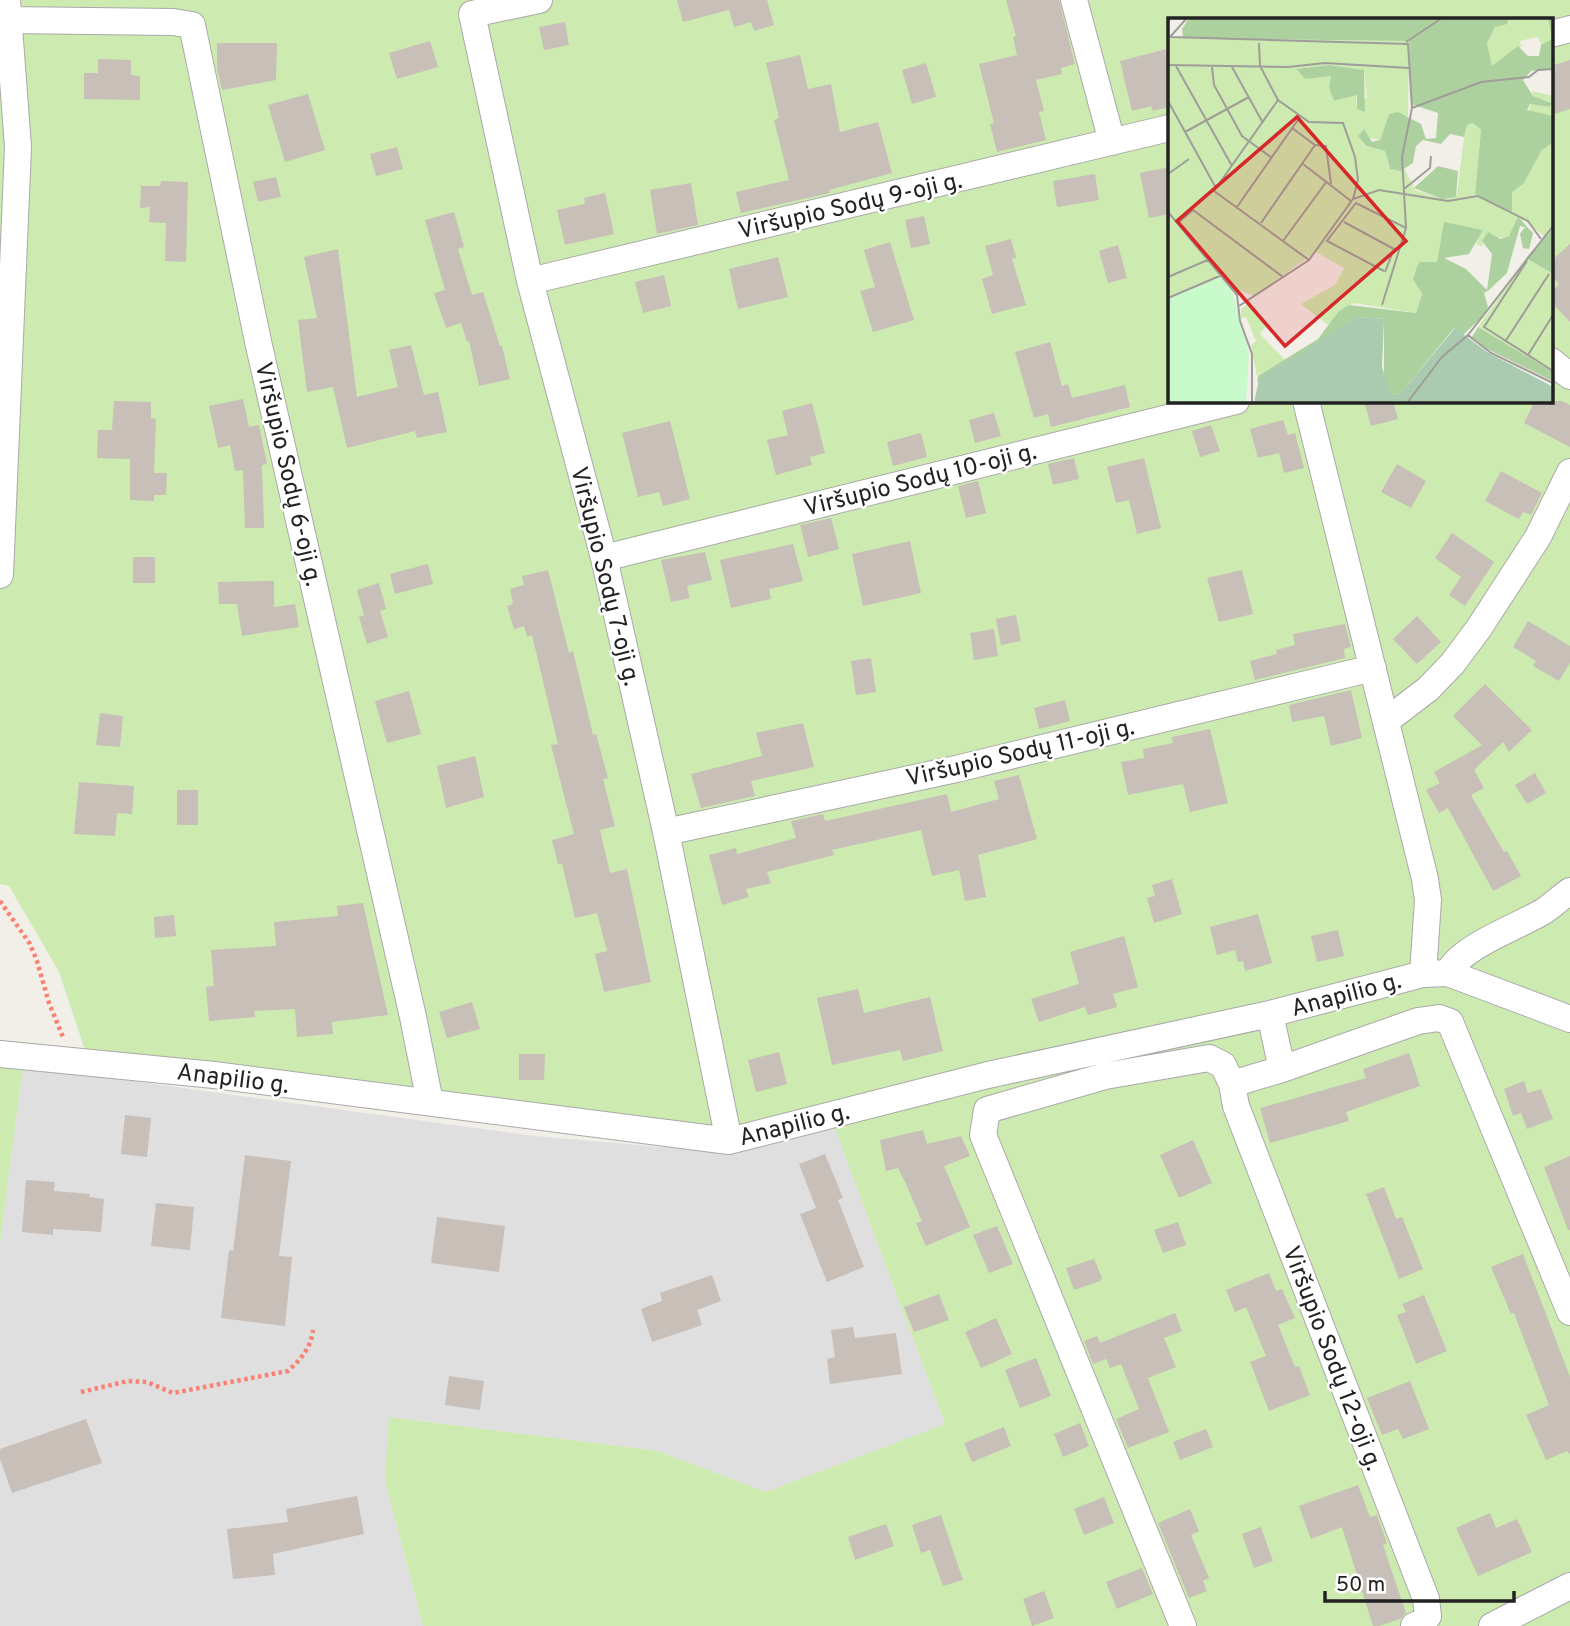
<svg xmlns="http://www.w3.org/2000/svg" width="1570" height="1626" viewBox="0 0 1570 1626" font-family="Overpass,sans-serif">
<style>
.residential{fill:#e0dfdf}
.grass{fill:#cdebb0;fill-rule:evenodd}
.building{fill:#c7bfb8}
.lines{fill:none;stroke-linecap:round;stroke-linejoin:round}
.minor-casing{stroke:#a9a9a9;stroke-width:28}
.path{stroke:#fa8072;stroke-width:4.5;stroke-dasharray:3.5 3.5;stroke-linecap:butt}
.minor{stroke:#fff;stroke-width:26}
.labels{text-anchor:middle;stroke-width:5;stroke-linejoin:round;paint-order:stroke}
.street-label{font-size:24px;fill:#222;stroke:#fff}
.inset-road{fill:none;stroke:#9f9d99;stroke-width:2}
.view{fill:#d62828;fill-opacity:0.15;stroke:#d62828;stroke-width:3.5}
.inset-edge{fill:none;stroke:#222;stroke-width:3.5}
</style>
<rect width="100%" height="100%" fill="#f2efe9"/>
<path class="residential" d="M23,1066L534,1136L719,1152L835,1128L945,1424L766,1492L658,1451L390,1417L385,1481L423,1626H0V1244Z"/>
<path class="grass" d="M0,0H1570V1626H423L385,1481L389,1417L658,1451L766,1492L945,1424L835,1129L720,1152L86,1053L59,972L9,886L0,884ZM1169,19H1551V401H1169Z
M0,1065L23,1066L0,1244Z"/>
<path class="building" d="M677,0H767L774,25L754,31L751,22L734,27L729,10L683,22Z
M1006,0H1059L1075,64L1061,68L1062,74L1036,80L1044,111L1039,112L1046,140L997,152L990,124L994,123L979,64L1017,55L1013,37L1016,36Z
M565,22L569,45L544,50L539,27Z
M430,41L438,67L397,79L389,53Z
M217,43H277L276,80L222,90L217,69Z
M1166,49L1169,61V107L1153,111L1151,106L1132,111L1120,61Z
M800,55L808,89L831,84L840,132L878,122L892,173L829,190L830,193L741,213L736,192L789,180L774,120L779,118L766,63Z
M98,59L131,60V75L140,76V100L84,99V73H98Z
M1570,60V109L1551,115V66Z
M926,63L936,97L912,104L902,70Z
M308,94L325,150L285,162L268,105Z
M397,147L403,169L376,176L370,154Z
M1169,167V214L1149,218L1140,173Z
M1095,174L1099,200L1057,207L1053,181Z
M276,177L281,197L258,202L253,182Z
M161,181L188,182L186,262L165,261L166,223L149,222L150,207L140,208L141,186H160Z
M691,183L698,225L657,234L650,190Z
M605,193L614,234L565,245L557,210L585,204L584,198Z
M454,212L464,247L458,249L472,295L483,292L500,346H502L510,379L479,386L469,341L467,342L461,323L446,328L434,293L445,290L425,220Z
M924,216L930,244L911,248L905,220Z
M1011,239L1016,258L1012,259L1026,305L992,314L982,279L993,275L985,246Z
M890,242L914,320L873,332L860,291L875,287L864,250Z
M1570,244V322L1551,302V292L1559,284L1551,275V261Z
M1118,245L1127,278L1108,283L1099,251Z
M338,249L357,397L398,387L389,350L411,345L424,395L438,392L447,432L417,438L415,431L347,448L333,387L307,392L298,320L317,318L304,257Z
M778,257L788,297L738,309L729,269Z
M664,275L671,306L643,313L635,282Z
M1050,342L1062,386L1068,384L1072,398L1125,385L1130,407L1051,427L1048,414L1034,418L1015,352Z
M243,399L249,427L259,425L267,464L262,465L264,528H245L243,470L235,471L230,445L218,448L209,406Z
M114,401L151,402V418L156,419L154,473H167L166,495H154V501L130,500V459L97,458L98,430H112Z
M1364,401H1393L1398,419L1371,426Z
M1535,401H1562L1570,405V447L1524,423Z
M812,403L825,453L810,457L812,465L776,475L767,440L788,435L782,411Z
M994,413L1001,436L975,443L969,420Z
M1283,420L1288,435L1295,433L1304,468L1284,473L1279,453L1258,458L1250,429Z
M670,421L690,499L663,506L659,492L638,497L622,433Z
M1211,425L1220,451L1200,457L1192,431Z
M921,433L927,457L893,466L887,442Z
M1074,458L1079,479L1053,485L1048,464Z
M1144,458L1161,528L1137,534L1129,500L1116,503L1107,467Z
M1397,464L1426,481L1411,508L1381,492Z
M1501,471L1542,493L1531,515L1523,512L1519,519L1485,501Z
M978,481L986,513L966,518L958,486Z
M831,518L839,549L808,557L800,525Z
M1452,533L1494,562L1465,606L1449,595L1461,577L1435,558Z
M910,541L921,593L863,606L852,554Z
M793,544L803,581L769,589L771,599L731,608L720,560Z
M705,552L712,580L687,586L690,598L671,602L661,560Z
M133,557H155V583H133Z
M428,564L433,584L395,594L390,574Z
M548,570L569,653L573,651L593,735L596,734L608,778L603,779L615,826L600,830L610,873L627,869L651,982L604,992L595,954L607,951L597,913L575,918L562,864H558L552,840L574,834L551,745L558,744L532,635L527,637L524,626L514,629L507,606L513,604L510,589L524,585L522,576Z
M1242,570L1253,614L1219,622L1207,578Z
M274,581V607L295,604L299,627L242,636L237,604H219L218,582Z
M379,583L386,609L380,611L388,637L367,644L359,617L364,615L357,590Z
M1016,615L1021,641L1001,645L996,619Z
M1417,616L1441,642L1417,664L1393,639Z
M1528,621L1570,646V663L1559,681L1533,666L1536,661L1513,647Z
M1345,624L1351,647L1344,649L1345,658L1255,680L1250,661L1277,654L1276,650L1295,645L1293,634Z
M994,629L998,656L974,660L970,633Z
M871,658L876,692L856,695L851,661Z
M1485,684L1532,730L1509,752L1503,742L1474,770L1484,788L1471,795L1504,852L1507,851L1521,876L1493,891L1448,808L1439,813L1426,790L1440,783L1434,772L1482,745L1453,716Z
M1351,690L1362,738L1331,746L1324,716L1292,722L1289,705Z
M409,691L421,734L387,743L375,701Z
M1065,700L1070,721L1039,729L1034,708Z
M100,713L123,716L120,747L96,745Z
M803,723L814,767L751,781L755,796L701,808L691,774L762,756L756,733Z
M1210,729L1228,803L1190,812L1183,784L1128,795L1121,762L1144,758L1143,749L1173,743L1172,737Z
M475,756L484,797L446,808L437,766Z
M1535,773L1546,793L1527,804L1515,785Z
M1019,775L1037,839L978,855L986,897L965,901L959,870L932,876L921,830L832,850L834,855L767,872L771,883L746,889L749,897L722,905L709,855L736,848L737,854L796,838L791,821L823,814L825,821L947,794L951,812L999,799L994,781Z
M79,782L134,786L132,814L117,813L115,836L74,834Z
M177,790H198V825H177Z
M1172,879L1182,914L1154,923L1147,898L1155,896L1152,885Z
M363,903L388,1015L332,1022L333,1034L297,1037L295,1009L254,1011L255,1017L209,1021L206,987L214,986L211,950L276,946L274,922L338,916L337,906Z
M1258,914L1272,963L1245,971L1243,961L1238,962L1235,950L1217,955L1210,927Z
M174,915L176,936L155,938L154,917Z
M1338,930L1344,956L1317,962L1311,936Z
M1124,936L1138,987L1113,994L1117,1007L1088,1015L1085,1007L1039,1022L1031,999L1079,984L1070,952Z
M858,989L864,1013L930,997L943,1051L903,1061L900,1050L832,1065L817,998Z
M472,1002L480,1029L447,1038L439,1012Z
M779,1052L787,1084L756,1092L748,1060Z
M1409,1053L1420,1086L1346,1112L1349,1121L1270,1143L1260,1108L1366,1078L1363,1069Z
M519,1054H545L544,1080H519Z
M1524,1081L1528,1093L1541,1089L1553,1119L1527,1129L1521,1113L1513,1116L1504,1089Z
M125,1115L151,1118L147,1157L121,1154Z
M923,1130L927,1144L961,1136L970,1156L944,1166L970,1227L926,1246L916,1223L922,1221L905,1182L898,1168L886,1171L880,1140Z
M1193,1140L1212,1183L1179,1198L1160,1155Z
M825,1154L843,1198L838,1200L864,1267L827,1282L800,1214L816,1208L799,1164Z
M245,1155L291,1161L279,1256L292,1257L285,1326L221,1318L229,1250L233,1251Z
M1570,1156V1230H1568L1544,1167Z
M26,1180L55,1182L54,1191L90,1194L89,1197L104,1199L101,1232L53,1229V1235L22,1232Z
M1384,1187L1396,1219L1402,1217L1423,1269L1399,1279L1366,1194Z
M156,1203L194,1207L190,1250L151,1246Z
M437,1217L505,1226L499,1272L431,1263Z
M1178,1222L1186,1245L1163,1253L1154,1230Z
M997,1226L1013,1264L989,1273L973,1235Z
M1523,1254L1570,1377V1454L1567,1451L1546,1460L1526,1415L1549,1405L1514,1313L1511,1314L1491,1267Z
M1094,1259L1102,1278L1100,1281L1074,1290L1066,1268Z
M1269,1273L1276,1291L1282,1289L1295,1318L1278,1325L1295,1367L1299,1366L1310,1395L1269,1411L1250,1362L1266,1356L1246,1307L1235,1312L1226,1290Z
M712,1275L721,1301L697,1310L702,1325L652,1342L641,1309L662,1301L660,1293Z
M939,1294L949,1320L914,1332L904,1307Z
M1424,1295L1447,1351L1416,1364L1397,1315L1406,1312L1402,1304Z
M1175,1313L1182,1331L1164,1338L1176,1367L1148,1378L1169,1432L1128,1448L1116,1419L1139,1409L1121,1364L1110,1368L1101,1346L1106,1359L1093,1364L1084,1341L1097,1336L1100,1343Z
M996,1318L1012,1354L981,1368L965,1332Z
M853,1327L855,1338L896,1333L902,1374L830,1384L827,1359L835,1357L831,1330Z
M1036,1358L1051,1396L1020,1408L1005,1370Z
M449,1376L484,1381L480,1410L445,1405Z
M1410,1381L1429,1429L1403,1439L1398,1429L1382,1435L1367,1398Z
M86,1419L102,1463L12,1493L0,1459V1449Z
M1080,1423L1089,1446L1063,1457L1054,1434Z
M1004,1427L1011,1446L972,1462L964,1443Z
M1206,1429L1213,1447L1180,1460L1173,1442Z
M1358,1485L1370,1517L1377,1515L1387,1543L1383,1545L1406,1613L1400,1619L1379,1626H1373L1342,1527L1311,1539L1299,1506Z
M357,1496L364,1534L273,1554L275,1575L233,1579L227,1529L288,1522L286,1509Z
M1104,1497L1114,1523L1084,1535L1074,1509Z
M1190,1509L1199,1531L1191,1535L1209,1578L1203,1581L1207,1591L1189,1598L1158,1523Z
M1490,1513L1496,1528L1517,1519L1532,1552L1478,1576L1456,1528Z
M941,1515L963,1580L943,1586L930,1550L921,1553L912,1525Z
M886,1524L894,1546L855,1560L848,1537Z
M1261,1527L1273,1561L1254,1568L1242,1534Z
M1142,1568L1153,1594L1117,1609L1106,1582Z
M1044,1591L1054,1618L1032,1626L1023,1599Z"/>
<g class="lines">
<defs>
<path id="minor" d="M539,0L472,14L530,281L604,558L666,832L729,1141
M1074,0L1112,142
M8,20L173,22L192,25L259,346L413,1017L430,1102
M1551,34L1570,29
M530,281L1169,128
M1551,361L1570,376
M1306,401L1425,879L1428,900L1423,974
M604,558L1236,401
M0,575L18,147L7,0
M1386,721L1428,689L1453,663L1479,628L1538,537L1570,472
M666,832L956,769L1373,668
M1448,973C1461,946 1518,927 1544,911C1553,905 1561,897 1570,891
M1270,1014L1282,1069
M0,1054L214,1075L729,1141L988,1075L1270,1014L1423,974L1448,973L1570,1019
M1232,1084L1236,1106L1426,1599L1428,1616L1422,1622L1414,1626
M1183,1626L983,1135L987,1110L1105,1076L1209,1058L1223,1065L1232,1084L1282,1069L1418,1021L1439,1018L1450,1022L1570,1312
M1492,1626L1570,1586"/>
</defs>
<use href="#minor" class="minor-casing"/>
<path class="path" d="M0,901L30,944L37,961L49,1003L63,1037
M81,1392L128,1381L147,1382L173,1393L288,1371C301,1359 311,1348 313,1330"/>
<use href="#minor" class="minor"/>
</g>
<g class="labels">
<g class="street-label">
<text transform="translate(850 205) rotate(-13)" y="8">Viršupio Sodų 9-oji g.</text>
<text transform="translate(289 474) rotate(77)" y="8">Viršupio Sodų 6-oji g.</text>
<text transform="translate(920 479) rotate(-14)" y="8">Viršupio Sodų 10-oji g.</text>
<text transform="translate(606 576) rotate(76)" y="8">Viršupio Sodų 7-oji g.</text>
<text transform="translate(1020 752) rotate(-13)" y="8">Viršupio Sodų 11-oji g.</text>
<text transform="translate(1346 994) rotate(-15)" y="8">Anapilio g.</text>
<text transform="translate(233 1078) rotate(7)" y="8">Anapilio g.</text>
<text transform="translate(794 1124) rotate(-14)" y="8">Anapilio g.</text>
<text transform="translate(1333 1358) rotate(69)" y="8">Viršupio Sodų 12-oji g.</text>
</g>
</g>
<g transform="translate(1168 18)">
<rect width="385" height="385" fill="#f2efe9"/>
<path d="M341,0H380L384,21L373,27L370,19L352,23L353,29L324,49L319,25L327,9ZM0,20L241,23L240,98L221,96L212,122L190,118L197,128L217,133L221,149L236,150L247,172L274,181L289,177L296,119L299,107L305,105L313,112L307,176L344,194V174L373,133L385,124V210L376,218L356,202L341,218L314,223L315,229L308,226L314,211L276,212L269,244H252L249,248L245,261L254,275L248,295L186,285L170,294L160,307L133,286L167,267L176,250L148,234L86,278L69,271L64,273L53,259L0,281ZM161,47L196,52L199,80L188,87L189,77L166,83L161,70L163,58L135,59L128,51ZM364,73L385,78V98L360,95L363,86L381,89L383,84L365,78ZM358,240L385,256V354L310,309ZM82,284L98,308L92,316L117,342L89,358L83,327L88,323L78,299L73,300V291Z" fill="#cdebb0" fill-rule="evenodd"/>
<path d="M21,0H341L339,6L327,9L319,25L324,48L350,28L360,38H371L373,27L384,21L380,0H385V50L363,53L355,62L365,78L384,85L381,89L362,86L359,92L385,98V124L373,133L356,165L344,174V194L307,176L313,112L305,105L299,107L296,119L282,116L273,126L255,122L248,128L245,145L233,153L222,151L217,133L198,128L190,118L196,111L204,124L212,122L221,96L230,94L253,106L258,121L268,120L270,95L243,86L241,23L15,20L14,11ZM161,47L196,52L197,94L189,91V77L166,83L161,70L163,58L137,61L128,51ZM270,148L290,153L288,179L274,181L246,170ZM350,199L365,215L361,231L355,230L352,216L357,209L352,208L339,255L321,272L316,275L320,289L316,297L295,317L286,310L233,375L223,377L216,367V301L189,299L89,365L90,358L150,321L170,294L181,287L248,295L254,276L245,261L249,248L252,244H269L276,204L315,212L301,236L276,240L298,251L319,272L324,236L314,223L320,214L332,221L341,218ZM385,210V256L358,240ZM310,309L385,354V363L319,331L304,319Z" fill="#add19e"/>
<path d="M189,299L216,301L214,349L223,377L233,375L287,310L319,334L385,369V385H86L91,361Z" fill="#aacbaf"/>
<path d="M53,259L64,273L81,335L78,385H0V281Z" fill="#c8facc"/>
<path class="inset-road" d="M2,19L240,26L244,90L234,139L238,210L214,287M2,19L19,0M238,24L274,0M91,25L92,48L110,82L141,104L175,105L187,139L190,162L185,181M0,47L120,49L157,45L241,50M8,48L64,148M44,49L46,67L74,118L104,140M64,49L95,105M110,82L46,173L141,242M0,83L48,170M244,90L313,64L361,59L370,52L385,51M124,110L147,127L158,128L163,166M17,114L81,79M135,146L183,183M0,156L21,141M236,171L262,150L263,138M69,189L132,99M0,194L69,277L72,303L84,336V385M11,204L25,192L115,259M176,204L226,231L217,254M93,205L147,127M385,208L300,317L323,335L385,365M115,223L159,163M359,243L316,309L385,353M216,253L159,223L188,185L238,210M0,259L42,241M0,280L54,257M71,288L141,242L185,181L211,172L280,183L310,178L360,203L373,221M337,324L381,256M360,337L385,297M239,385L274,339L300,317"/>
<path class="view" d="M129,99L238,223L117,328L9,203Z"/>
<rect width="385" height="385" class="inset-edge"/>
</g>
<path d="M1325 1591v10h189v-10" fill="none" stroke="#222222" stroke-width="3.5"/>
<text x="1336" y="1591" font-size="21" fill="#222222" stroke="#ffffff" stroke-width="5" paint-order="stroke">50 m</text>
</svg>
